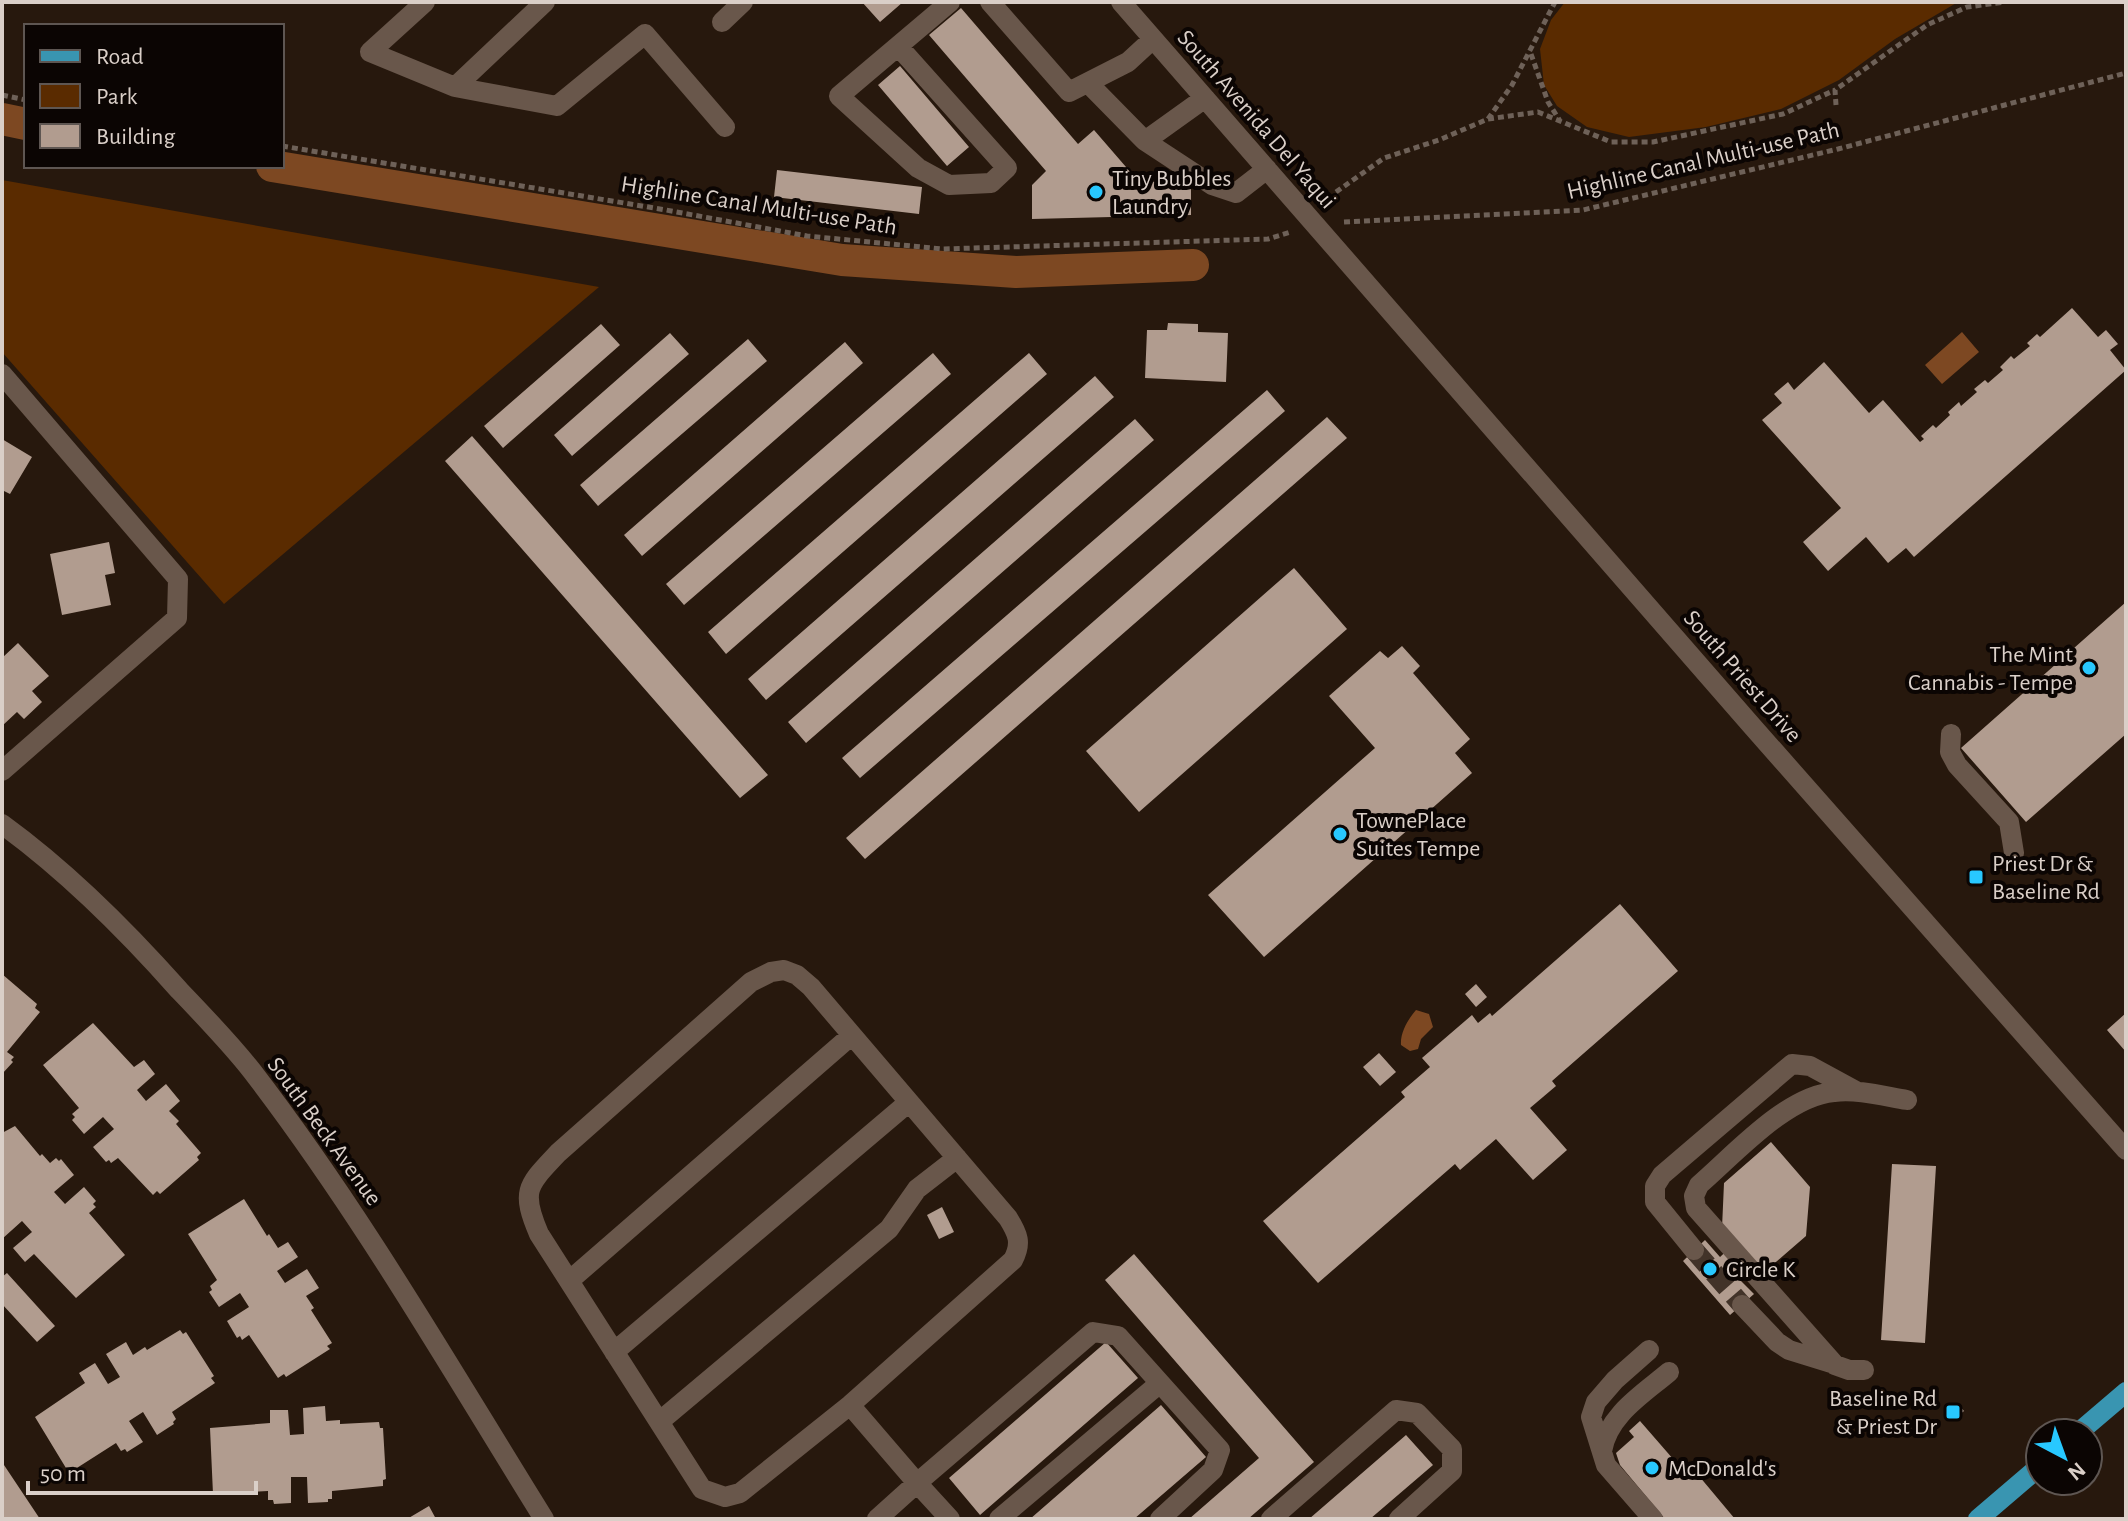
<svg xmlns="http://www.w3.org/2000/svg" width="2128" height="1521" viewBox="0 0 2128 1521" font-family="'Alegreya Sans',sans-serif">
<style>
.green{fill:#5a2b00}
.water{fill:#7d4822}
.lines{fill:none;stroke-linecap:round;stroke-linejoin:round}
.canal{stroke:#7d4822;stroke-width:32}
.building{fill:#b19c8f}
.minor-tunnel{stroke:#423329;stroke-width:20;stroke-dasharray:20 10;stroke-linecap:butt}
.path{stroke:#6e6158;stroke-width:5;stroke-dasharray:6 4;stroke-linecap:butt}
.minor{stroke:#69574b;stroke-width:20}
.major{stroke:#3995b1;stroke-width:20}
.poi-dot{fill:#28c8ff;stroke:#0b0503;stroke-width:3}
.labels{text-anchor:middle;stroke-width:8;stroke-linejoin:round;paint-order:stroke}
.street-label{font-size:24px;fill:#dacfc8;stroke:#0b0503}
.poi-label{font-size:24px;fill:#dacfc8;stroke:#0b0503;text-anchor:start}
</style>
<rect width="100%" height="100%" fill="#27180d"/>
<path class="green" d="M1565,2H1958L1895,39L1839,80L1781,109L1706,127L1629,137L1587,127L1557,106L1544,85L1540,49L1551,20Z
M2,180L599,287L224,604L2,352Z"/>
<path class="water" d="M1962,332L1979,352L1942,384L1925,365Z
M1416,1010L1429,1014L1433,1027L1421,1039L1418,1049L1410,1051L1401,1045C1400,1032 1409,1018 1416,1010Z"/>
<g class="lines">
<path class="canal" d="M2,119L26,124
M272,166L842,260L1016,272L1193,265"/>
</g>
<path class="building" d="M862,2H903L880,22Z
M961,8L1078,144L1094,130L1139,182L1191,181V215L1032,219V185L1046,171L929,35Z
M900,66L969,147L947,166L878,85Z
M777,170L922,187L919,214L774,197Z
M2072,308L2098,337L2106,330L2118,344L2110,350L2126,370L1914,557L1906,548L1888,563L1866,537L1828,571L1803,542L1841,508L1762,420L1782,403L1774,394L1788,382L1794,390L1824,362L1869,413L1883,400L1920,442L1924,439L1921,436L1933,425L1936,428L1950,415L1948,412L1959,402L1961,406L1977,392L1974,389L1985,380L1988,383L2003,370L2000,367L2011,356L2014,359L2030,346L2027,343L2037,334L2040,337Z
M1168,323L1198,324V332L1228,333L1226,382L1145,378L1147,330H1167Z
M601,324L620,345L503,448L484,426Z
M670,333L689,354L572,456L554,435Z
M748,339L767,361L598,506L580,485Z
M845,342L863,363L642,556L624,535Z
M933,353L951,374L684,605L666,584Z
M1029,353L1047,374L726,654L708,632Z
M1095,376L1114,397L766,700L748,679Z
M1267,390L1285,411L860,778L842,758Z
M1327,417L1347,438L865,859L846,838Z
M1135,419L1154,440L806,743L788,722Z
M472,436L768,775L740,798L445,461Z
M2,439L32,457L10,494L2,490Z
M109,542L115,573L105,575L111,605L62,615L50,554Z
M1294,568L1347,629L1139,812L1086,751Z
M2126,602V734L2026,822L1961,748Z
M18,643L49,676L32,691L42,702L24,719L17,712L2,726V658Z
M1402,646L1420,666L1413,673L1470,739L1455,753L1472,773L1264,957L1208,895L1375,748L1329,696L1380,651L1388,658Z
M1620,904L1678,971L1552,1081L1556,1086L1530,1108L1567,1150L1533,1180L1496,1139L1460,1170L1455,1164L1318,1283L1263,1221L1405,1097L1401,1092L1430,1067L1422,1058L1472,1015L1478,1023L1490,1013L1492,1016Z
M2,974L37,1004L35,1008L40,1012L7,1052L14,1057L11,1060L13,1062L2,1074Z
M1476,984L1487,997L1476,1007L1465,994Z
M2126,1013V1052L2107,1030Z
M93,1023L134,1067L144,1060L155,1074L137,1090L146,1101L166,1084L180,1101L169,1111L179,1121L176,1124L201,1153L197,1157L199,1160L160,1194L157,1191L153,1195L118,1158L111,1163L109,1160L106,1162L93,1147L114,1129L103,1117L84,1134L72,1120L75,1117L72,1114L79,1108L43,1065Z
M1379,1053L1396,1072L1380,1086L1363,1067Z
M15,1126L40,1156L42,1154L50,1163L56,1158L59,1161L61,1159L74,1175L54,1192L65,1204L84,1187L96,1201L93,1204L96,1207L89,1213L125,1255L76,1298L34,1254L25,1262L13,1248L32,1232L22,1221L2,1239V1133Z
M1771,1142L1810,1187L1806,1236L1762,1274L1753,1264L1738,1278L1754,1294L1730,1315L1683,1261L1705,1240L1720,1257L1735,1243L1722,1228L1724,1183Z
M1892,1164L1936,1166L1925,1343L1881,1340Z
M244,1199L267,1236L269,1234L278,1248L288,1242L298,1257L277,1271L285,1283L307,1269L319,1288L306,1296L314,1308L311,1310L332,1343L327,1346L330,1349L286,1377L284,1374L278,1378L249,1335L242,1340L240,1336L237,1338L227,1321L249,1307L240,1293L219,1307L209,1292L212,1290L210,1286L217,1280L188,1234Z
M942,1207L954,1232L939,1239L927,1215Z
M1134,1254L1314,1462L1248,1519H1189L1259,1458L1105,1280Z
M7,1273L55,1326L37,1342L2,1304V1277Z
M180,1330L183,1334L186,1332L214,1376L211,1378L215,1383L172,1412L176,1419L173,1422L174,1424L157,1435L143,1412L129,1421L143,1442L127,1452L125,1449L121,1451L116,1443L69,1473L35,1417L85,1383L79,1373L95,1363L108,1384L120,1377L106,1354L126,1342L133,1355L145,1347L147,1350Z
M1106,1342L1138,1378L980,1515L949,1478Z
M1161,1405L1206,1457L1134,1519H1030Z
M1959,1405L1964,1411L1953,1420L1948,1414Z
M325,1406L326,1421L340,1420V1424L379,1422L380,1428H383L386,1479L383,1480V1486L332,1491V1499H328V1502L308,1503L307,1477H291V1503L274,1504L273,1500H268V1491L213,1494L210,1428L270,1423V1410H288L290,1435L304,1434L303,1408Z
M1640,1421L1687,1475L1694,1470L1735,1519H1665L1620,1465L1616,1453L1634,1437L1629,1431Z
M1406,1435L1433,1465L1370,1519H1309Z
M2,1462L40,1519H2Z
M429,1506L436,1519H407Z"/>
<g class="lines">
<path class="minor-tunnel" d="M1694,1250L1742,1305"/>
<path class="path" d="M1531,54L1548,102L1560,121
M2,95L26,100
M1836,105L1835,90L1927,25L1967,7L2005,2
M1488,119L1538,112L1611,142H1653L1783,114L1835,90
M282,146L666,210L807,236L943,249L1268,239L1291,232
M1336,192L1384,158L1439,140L1488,119L1512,85L1555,2
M1344,222L1583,210L1838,149L2126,73"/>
<path class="minor" d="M425,2L370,52L455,87L557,106L645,34L725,127
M990,2L1069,92L1128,62L1153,39
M1121,2L1752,726L2126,1150
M722,22L743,2
M898,46L1007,168L991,183L949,185L918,168L839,96L950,2
M1088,83L1145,141L1205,98
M455,87L545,2
M1145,141L1212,185L1236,193L1267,169
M2,374L178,579L177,618L2,771
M1951,734L1950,752L1957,765L2009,822L2014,853
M2,824C68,872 125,929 179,990C204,1016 230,1043 252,1071C361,1213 450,1368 544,1519
M784,970L797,975L811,987L1008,1218C1018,1234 1022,1243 1013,1260L850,1405L740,1493L725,1497L702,1489L539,1234C520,1190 528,1185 558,1153L751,982L771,972Z
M1694,1250L1655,1202V1186L1662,1175L1792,1064L1810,1066L1856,1091
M569,1281L852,1035
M1742,1305L1777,1342L1789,1350L1831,1363
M1649,1350L1615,1380L1596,1402L1591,1417L1606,1465L1653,1519
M614,1352L909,1102
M1864,1370H1849L1835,1365L1696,1208L1694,1196L1699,1185C1735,1154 1786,1096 1834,1092C1857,1089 1883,1096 1907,1100
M850,1405L917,1483L1093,1332L1118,1336L1220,1450L1213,1470L1160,1519
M659,1422L889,1229L917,1189L957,1158
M1602,1451C1608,1415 1643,1394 1669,1372
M877,1519L917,1483L950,1519
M999,1519L1160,1383
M1271,1519L1396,1410L1417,1413L1452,1449V1471L1399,1519"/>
<path class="major" d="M2078,1433L2126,1392
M1978,1519L2040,1466"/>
</g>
<g class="poi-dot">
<circle cx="1096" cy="192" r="8"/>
<circle cx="2089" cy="668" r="8"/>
<circle cx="1340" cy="834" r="8"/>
<rect x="1968" y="869" width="16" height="16" rx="4"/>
<circle cx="1710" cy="1269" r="8"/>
<rect x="1945" y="1404" width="16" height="16" rx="4"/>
<circle cx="1652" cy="1468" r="8"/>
</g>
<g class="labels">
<g class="street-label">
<text transform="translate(1257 119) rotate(49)" y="8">South Avenida Del Yaqui</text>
<text transform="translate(1703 160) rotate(-13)" y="8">Highline Canal Multi-use Path</text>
<text transform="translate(759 205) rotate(9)" y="8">Highline Canal Multi-use Path</text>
<text transform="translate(1743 676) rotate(49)" y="8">South Priest Drive</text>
<text transform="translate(325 1131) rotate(54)" y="8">South Beck Avenue</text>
</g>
<g class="poi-label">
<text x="1112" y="186">Tiny Bubbles<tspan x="1112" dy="28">Laundry</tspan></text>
<text x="2073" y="662" text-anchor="end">The Mint<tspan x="2073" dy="28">Cannabis - Tempe</tspan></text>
<text x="1356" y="828">TownePlace<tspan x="1356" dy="28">Suites Tempe</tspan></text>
<text x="1992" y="871">Priest Dr &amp;<tspan x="1992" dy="28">Baseline Rd</tspan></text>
<text x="1726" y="1277">Circle K</text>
<text x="1937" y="1406" text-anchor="end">Baseline Rd<tspan x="1937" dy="28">&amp; Priest Dr</tspan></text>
<text x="1668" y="1476">McDonald's</text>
</g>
</g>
<rect width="2128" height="1521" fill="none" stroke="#dacfc8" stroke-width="8"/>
<rect x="24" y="24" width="260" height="144" fill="#0b0503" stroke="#5e5652" stroke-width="2"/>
<rect x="40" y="50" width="40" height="12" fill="#3995b1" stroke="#5e5652" stroke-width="2"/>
<text x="96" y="64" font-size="24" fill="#dacfc8">Road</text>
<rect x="40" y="84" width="40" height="24" fill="#5a2b00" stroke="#5e5652" stroke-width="2"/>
<text x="96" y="104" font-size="24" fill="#dacfc8">Park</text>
<rect x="40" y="124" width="40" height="24" fill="#b19c8f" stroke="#5e5652" stroke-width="2"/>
<text x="96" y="144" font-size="24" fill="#dacfc8">Building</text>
<g transform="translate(2064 1457) rotate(139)"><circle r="38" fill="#0b0503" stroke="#5e5652" stroke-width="2"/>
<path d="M0-6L14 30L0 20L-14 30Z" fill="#28c8ff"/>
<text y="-12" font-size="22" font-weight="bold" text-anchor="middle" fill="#dacfc8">N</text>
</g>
<path d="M28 1481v12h228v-12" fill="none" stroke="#dacfc8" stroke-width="4"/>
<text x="40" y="1481" font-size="24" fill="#dacfc8" stroke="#0b0503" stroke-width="6" paint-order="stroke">50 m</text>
</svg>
